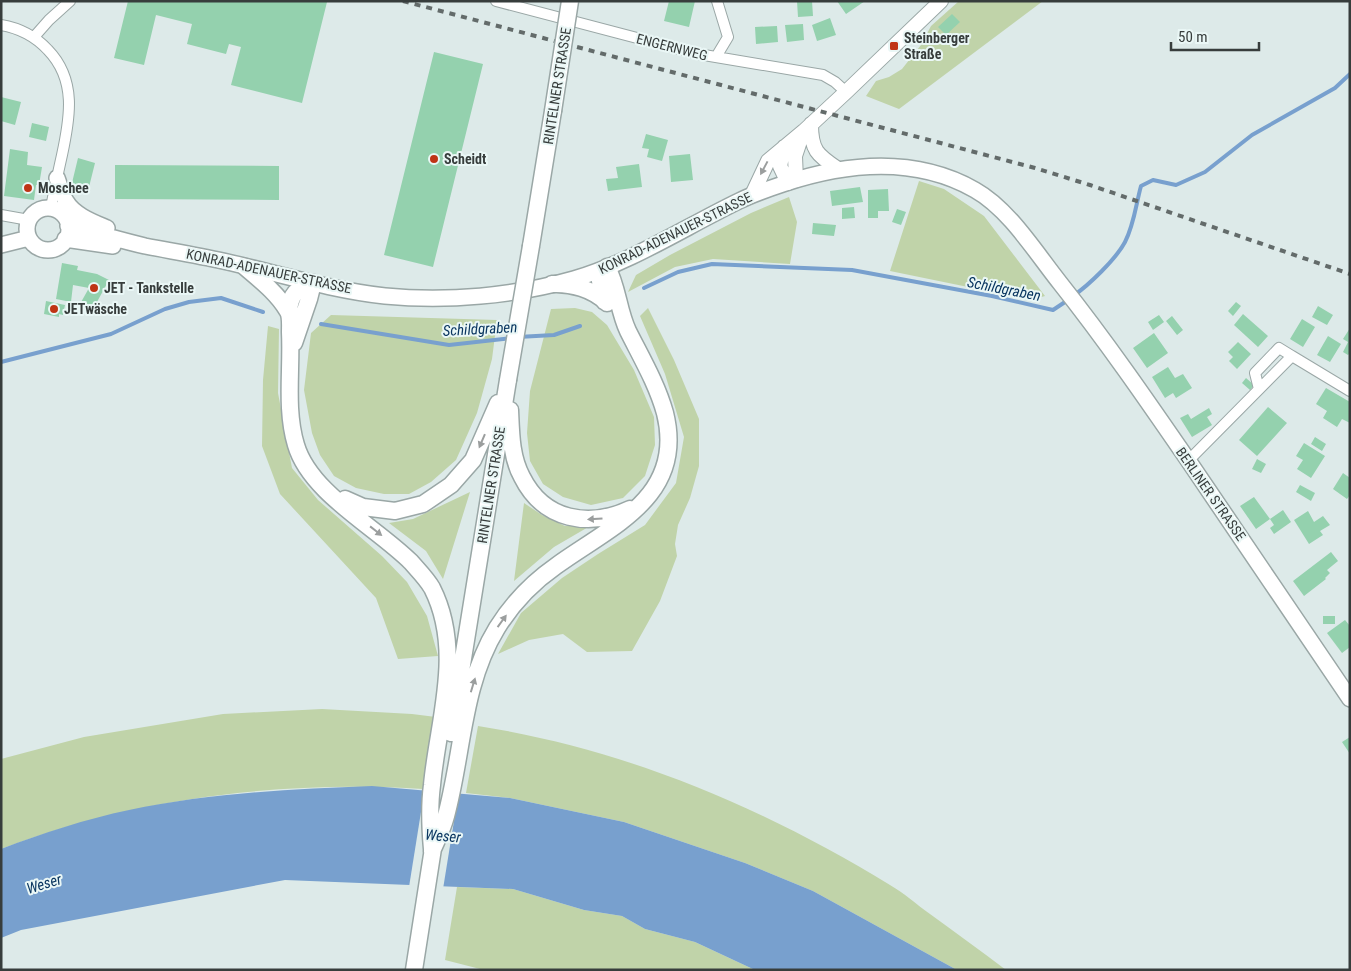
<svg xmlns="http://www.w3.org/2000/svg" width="1351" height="971" viewBox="0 0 1351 971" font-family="'Roboto Condensed',sans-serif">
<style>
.green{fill:#c0d3a9}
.water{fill:#78a0ce}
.pier{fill:#ddeae9}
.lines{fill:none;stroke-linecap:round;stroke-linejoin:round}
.stream{stroke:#78a0ce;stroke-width:4}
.building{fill:#94d1ae}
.minor-casing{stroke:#9aa7a6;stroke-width:12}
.tertiary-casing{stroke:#9aa7a6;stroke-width:16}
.secondary-casing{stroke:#9aa7a6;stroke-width:18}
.primary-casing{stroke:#9aa7a6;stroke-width:19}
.minor{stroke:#fff;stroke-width:10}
.tertiary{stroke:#fff;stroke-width:14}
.secondary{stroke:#fff;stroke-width:15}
.primary{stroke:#fff;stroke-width:16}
.rail{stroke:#636b6a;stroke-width:4;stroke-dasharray:6 6;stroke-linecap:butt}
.primary-bridge-casing{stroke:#9aa7a6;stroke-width:19;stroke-linecap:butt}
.primary-bridge{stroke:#fff;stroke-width:16}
.oneway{fill:#9b9e9e}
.poi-dot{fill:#bf3415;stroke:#eaf7f6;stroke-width:2}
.labels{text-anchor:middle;stroke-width:4;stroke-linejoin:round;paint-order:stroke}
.poi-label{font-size:14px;font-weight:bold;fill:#373d3c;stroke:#eaf7f6;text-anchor:start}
.street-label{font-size:14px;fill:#373d3c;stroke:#eaf7f6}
.water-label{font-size:15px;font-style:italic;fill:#0a3660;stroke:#eaf7f6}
</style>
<rect width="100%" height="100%" fill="#ddeae9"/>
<path class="green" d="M959,1H1043L899,109L866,96L876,81L889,77L902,69L921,45L931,26Z
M919,181L944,189L984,216L1045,296L1031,300L890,271Z
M789,197L797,222L790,264L713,259L675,267L628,292L636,275L670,255L751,213Z
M575,308L592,312L607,325L634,370L654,417L655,445L645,476L623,498L591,505L563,497L543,484L530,461L527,433L530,391L551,309Z
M648,308L674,360L699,419V466L690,498L678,525L675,544L677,556L660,601L632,651L587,652L563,634L529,640L498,654L521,613L562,578L598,554L645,525L676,483L684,437L665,374L640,316Z
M331,315L497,320L492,359L477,413L456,460L431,482L409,494H384L356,488L334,476L320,455L312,433L304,390L311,333Z
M268,326L279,329L278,393L292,468L318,500L382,556L407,582L427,616L438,656L398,659L376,598L280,494L262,446L263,380Z
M470,492L443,579L426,551L389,523L413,519Z
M524,503L542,515L565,526H590L554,547L514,581Z
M322,709L412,714L436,717L423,789C281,780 135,798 1,849V759L84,737L223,714Z
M478,726C625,749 763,807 890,885C904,893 916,904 930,914C955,932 981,951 1006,970H957L813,891L745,863L624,822L510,798L466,793Z
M457,887L513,889L584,910L622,916L645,929L695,942L755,970H484L445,960Z"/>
<path class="water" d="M372,786L510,798L624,822L745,863L813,891L957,970H755L695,942L645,929L622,916L584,910L513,889L285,880L21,930L1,938V849C43,833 86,819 129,810C209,793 291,789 372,786Z"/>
<path class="pier" d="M425,787L459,790L443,889L409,887Z"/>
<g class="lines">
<path class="stream" d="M644,288L678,272L712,264L852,270L992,296L1053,310L1068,300
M1073,296C1089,285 1116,259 1125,242C1134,225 1136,204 1141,186L1153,180L1176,185L1205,172L1252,135L1335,88L1350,74
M321,324L449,345L512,338
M518,337L554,335L580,326
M1,362L111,334L165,309L189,302L221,298L263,312"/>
</g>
<path class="building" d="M128,1L327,2L302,103L231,85L241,47L229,44L226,54L187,44L192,24L156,15L144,65L114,58Z
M669,1H695L689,27L664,21Z
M797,1H812L813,16L798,17Z
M837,1H865L846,14Z
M952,14L960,22L946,35L938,27Z
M830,18L836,35L817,41L812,25Z
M803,24L804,40L787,42L785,25Z
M777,26L778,42L756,44L755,27Z
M434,52L483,64L433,267L384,255Z
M1,97L21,102L15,125L1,121Z
M32,123L49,127L46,141L29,137Z
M646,134L668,140L662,161L647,157L649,149L642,148Z
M10,149L28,152L27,165L42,167L39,185H36L34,200L4,196Z
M690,154L693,180L671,182L669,156Z
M78,158L95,163L88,191L71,187Z
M639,164L642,187L608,191L606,179L618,178L616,167Z
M115,165L279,166V200L115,199Z
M860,187L863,202L832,206L830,191Z
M888,189L889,211H878V218H868V190Z
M854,207L855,218L842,219V208Z
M897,209L906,212L901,225L892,222Z
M813,223L836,225L834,236L812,234Z
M62,263L78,266L77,270L97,274L109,280L92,311L80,304L89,288L73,285L71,302L56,299Z
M46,301L65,305L63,315L59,314V317L44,314Z
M1236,302L1241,306L1233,316L1228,311Z
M1318,306L1333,315L1327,325L1312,317Z
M1243,314L1268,336L1258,347L1234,325Z
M1159,315L1164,322L1153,330L1148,322Z
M1172,316L1183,330L1177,335L1166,321Z
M1302,319L1315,327L1303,347L1290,339Z
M1350,328V353L1348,355L1343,352L1348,342L1343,339Z
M1154,333L1168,353L1147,368L1133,348Z
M1328,336L1341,344L1330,362L1317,355Z
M1238,342L1251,354L1237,369L1229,361L1233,357L1228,352Z
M1168,367L1175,378L1183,374L1192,388L1176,398L1173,393L1165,398L1152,377Z
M1246,378L1254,385L1250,390L1242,383Z
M1326,388L1350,402V423L1342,419L1337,427L1323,418L1327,411L1316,404Z
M1268,407L1287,423L1257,456L1239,440Z
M1209,408L1212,414L1207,417L1212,425L1192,437L1180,418L1188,414L1191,419Z
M1315,437L1326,444L1322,451L1311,444Z
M1304,443L1325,456L1311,478L1297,469L1303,460L1296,456Z
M1257,459L1266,464L1261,473L1252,469Z
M1343,473L1350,478V495L1347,499L1333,489Z
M1300,485L1315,493L1311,501L1296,492Z
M1254,497L1270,519L1256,529L1240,506Z
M1283,510L1291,522L1274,534L1270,528L1274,525L1270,519Z
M1308,511L1314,522L1323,516L1330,525L1320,531L1323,535L1309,544L1294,520Z
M1331,552L1338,561L1327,570L1330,573L1325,578L1326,579L1304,596L1293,581Z
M1323,616H1335V624H1323Z
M1345,620L1350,626V647L1342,653L1327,633Z
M1350,737V754L1342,742Z"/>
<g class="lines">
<defs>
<path id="minor" d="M496,1L698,54L823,75L835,82L846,92
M1,25C19,28 36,37 48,50C77,80 70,118 62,155C58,173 54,191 51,208
M34,37L49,20L70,1
M716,57L728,37L717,1
M1,215L29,220
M1259,389L1255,373L1279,348L1292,356
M1188,461L1292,356L1350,391"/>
<path id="tertiary" d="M811,124C811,150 817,155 838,169
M784,147L780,166L788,183
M796,180L795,156L803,132
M752,195L768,161L804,131L846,92L941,1"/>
<path id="secondary" d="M57,178C60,186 62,195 66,201C74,215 93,222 107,228
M27 229a21 21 0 1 1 42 0a21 21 0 1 1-42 0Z
M68,226C94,232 119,240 145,246C171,251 197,255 223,261C277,273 330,290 385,296C447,302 514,296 574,279C632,262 685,227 739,201C753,194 768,189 783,184C846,163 915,156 975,190C1009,209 1036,253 1060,283C1106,341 1148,402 1190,463C1243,542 1297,620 1350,699
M65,239L113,246
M1,245L29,238"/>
<path id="primary" d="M531,246L553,111
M245,267C260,280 277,293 287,310C291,315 290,325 290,332C292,369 285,409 296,445C310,493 376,527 411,562C418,570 427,579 432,588C464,651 438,720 432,785C429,807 430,827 432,849
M552,284C571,283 593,289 607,303
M289,311C290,295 297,287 313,283L309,299L294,343
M510,410C511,433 511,457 522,477C544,521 589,528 630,509
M345,499L363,507L395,511L423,504L451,485L473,460L498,403
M451,733L508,380
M432,851C437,840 443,828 446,816C463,753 462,685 497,628C512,604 533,582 556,566C611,526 686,497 665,413C657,384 641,357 628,331C618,310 618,287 607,267L600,281L604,301
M414,970L434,842"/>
</defs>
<use href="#minor" class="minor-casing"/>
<use href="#tertiary" class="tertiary-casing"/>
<use href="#secondary" class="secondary-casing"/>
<use href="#primary" class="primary-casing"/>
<use href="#minor" class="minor"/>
<use href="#tertiary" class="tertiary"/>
<use href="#secondary" class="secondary"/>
<use href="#primary" class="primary"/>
<path class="rail" d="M403,1L1035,168L1090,185L1350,274"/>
<defs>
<path id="primary-bridge" d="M553,111L570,1
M508,380L531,246"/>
</defs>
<use href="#primary-bridge" class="primary-bridge-casing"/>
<use href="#primary-bridge" class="primary-bridge"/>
</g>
<defs><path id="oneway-solid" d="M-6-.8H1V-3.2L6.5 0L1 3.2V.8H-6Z" transform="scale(1.25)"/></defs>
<g class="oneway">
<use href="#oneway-solid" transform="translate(764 168) rotate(118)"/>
<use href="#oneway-solid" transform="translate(482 441) rotate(113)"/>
<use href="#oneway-solid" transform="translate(595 519) rotate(176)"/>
<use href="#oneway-solid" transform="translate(376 531) rotate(38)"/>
<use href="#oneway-solid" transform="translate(502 621) rotate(-54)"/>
<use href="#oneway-solid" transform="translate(473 685) rotate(-73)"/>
</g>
<g class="poi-dot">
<rect x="889" y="41" width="10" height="10" rx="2.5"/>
<circle cx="434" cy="159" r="5"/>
<circle cx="28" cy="188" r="5"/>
<circle cx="94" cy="288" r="5"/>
<circle cx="54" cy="309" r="5"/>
</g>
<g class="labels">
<g class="poi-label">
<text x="904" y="43">Steinberger<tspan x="904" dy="16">Straße</tspan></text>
<text x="444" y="164">Scheidt</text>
<text x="38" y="193">Moschee</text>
<text x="104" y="293">JET - Tankstelle</text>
<text x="64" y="314">JETwäsche</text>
</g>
<g class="street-label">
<text transform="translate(672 47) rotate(14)" y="5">ENGERNWEG</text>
<text transform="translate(557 86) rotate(-81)" y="5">RINTELNER STRASSE</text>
<text transform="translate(675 233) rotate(-26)" y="5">KONRAD-ADENAUER-STRASSE</text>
<text transform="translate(269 271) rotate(12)" y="5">KONRAD-ADENAUER-STRASSE</text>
<text transform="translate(491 485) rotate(-81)" y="5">RINTELNER STRASSE</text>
<text transform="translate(1211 494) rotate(55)" y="5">BERLINER STRASSE</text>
</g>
<g class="water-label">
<text transform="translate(1004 289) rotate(11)" y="5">Schildgraben</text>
<text transform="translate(480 329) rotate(-3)" y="5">Schildgraben</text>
<text transform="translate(443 836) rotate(5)" y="5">Weser</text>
<text transform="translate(44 884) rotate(-17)" y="5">Weser</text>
</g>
</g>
<rect width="1351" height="971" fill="none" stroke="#373d3c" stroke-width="5"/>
<path d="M1171 42v8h88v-8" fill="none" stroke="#373d3c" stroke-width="2.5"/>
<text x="1178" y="42" font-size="15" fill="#373d3c" stroke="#eaf7f6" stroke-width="4" paint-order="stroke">50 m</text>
</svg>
